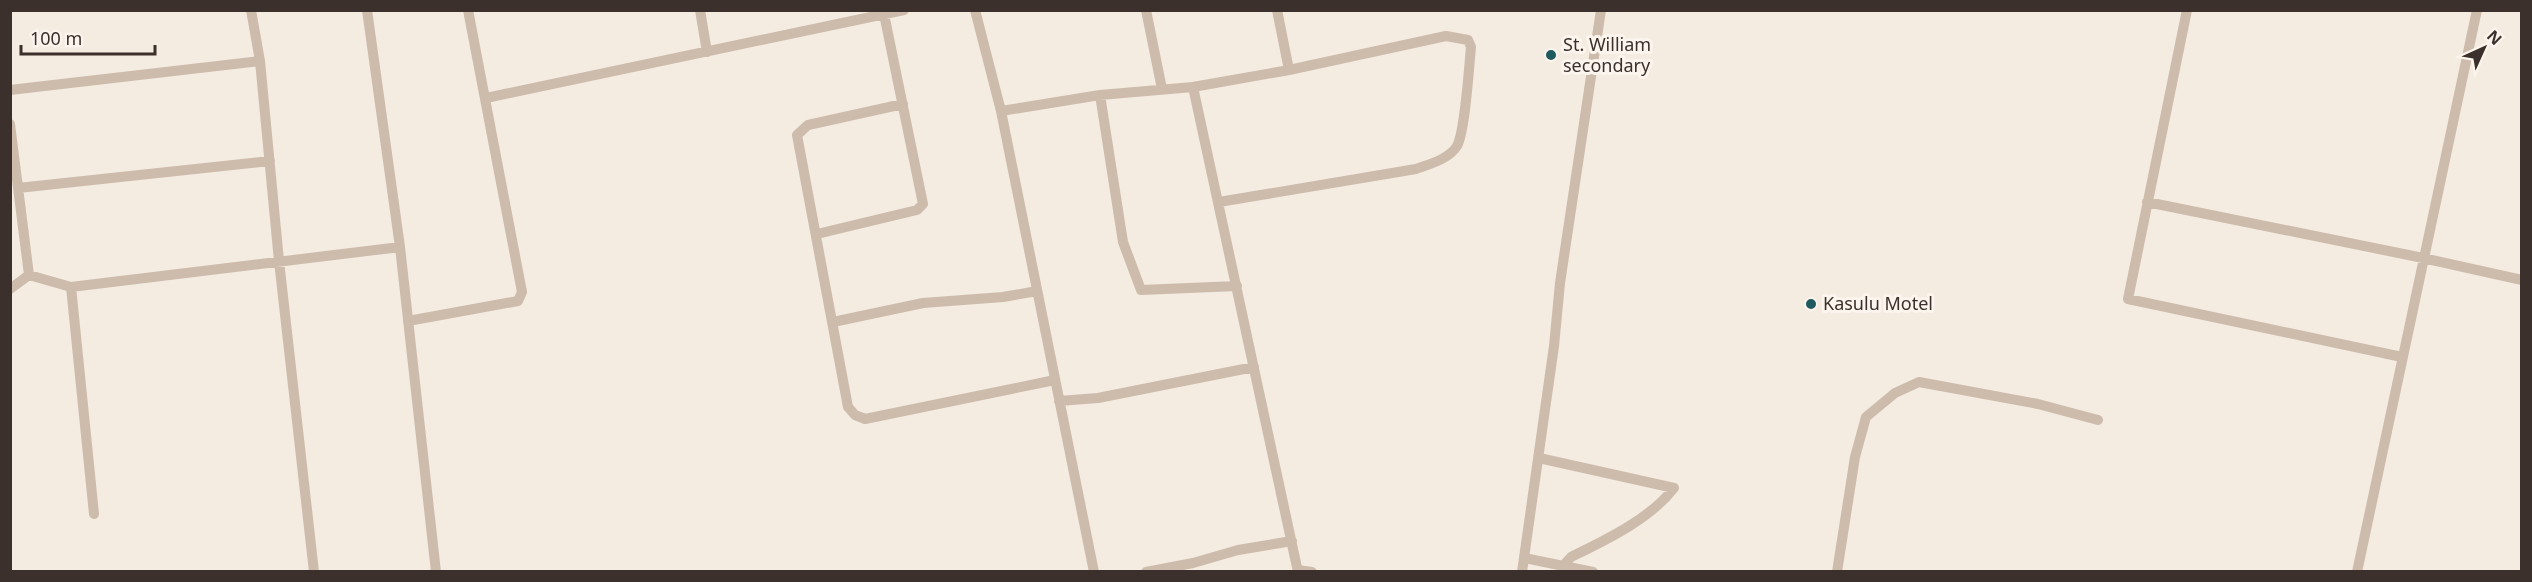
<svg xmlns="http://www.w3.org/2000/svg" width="2532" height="582" viewBox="0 0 2532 582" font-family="'Noto Sans',sans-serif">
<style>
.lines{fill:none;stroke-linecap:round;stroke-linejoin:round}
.street{stroke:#cdbbac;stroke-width:10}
.poi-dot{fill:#1f5a5e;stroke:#fbf5ee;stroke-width:2}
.labels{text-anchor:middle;stroke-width:6;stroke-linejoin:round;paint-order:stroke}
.poi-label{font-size:18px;fill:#3b302b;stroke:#fbf5ee;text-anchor:start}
</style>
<rect width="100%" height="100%" fill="#f4ebe1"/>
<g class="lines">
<path class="street" d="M251,10L260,61L279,261L314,572
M367,10L400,247L436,572
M700,10L707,52
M975,10L1001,111L1094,572
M1146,10L1162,89
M1277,10L1289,70
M2187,10L2128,299L2402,357
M1193,87L1298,572
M10,90L260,61
M1100,95L1123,242L1141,290L1237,286
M486,98L904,10
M903,104L808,125L797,135L848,407L855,415L865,419L1055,380
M1001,111L1100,95L1193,87L1289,70L1446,36L1468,40L1471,47C1469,67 1465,132 1457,146C1449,159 1430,164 1416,169L1219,202
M10,124L29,275
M18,188L270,161
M2147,202L2423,258L2522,280
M817,234L917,210L923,204L884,14
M29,275L71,287L400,247
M71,287L94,514
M10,289L29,275
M408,321L518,301L522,292L468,10
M833,322L923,303L1003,297L1037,291
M1059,401L1098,398L1254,367
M1539,458L1674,488C1650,519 1606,540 1571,557L1563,566
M1524,558L1593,572
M1298,570L1312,572
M1146,572L1193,563L1238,550L1292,541
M1522,572L1554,346L1560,283L1601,10
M1837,572L1855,457L1866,417L1895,393L1919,382L2038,404L2098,420
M2357,572L2477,10"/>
</g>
<g class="poi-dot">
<circle cx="1551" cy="55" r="6"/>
<circle cx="1811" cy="304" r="6"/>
</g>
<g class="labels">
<g class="poi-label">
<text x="1563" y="51">St. William<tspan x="1563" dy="21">secondary</tspan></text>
<text x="1823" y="310">Kasulu Motel</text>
</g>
</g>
<rect width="2532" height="582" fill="none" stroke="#3b302b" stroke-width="24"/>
<g transform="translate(2484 48) rotate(45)" stroke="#fbf5ee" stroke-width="4.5" paint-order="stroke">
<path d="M0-4.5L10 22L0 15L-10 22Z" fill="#3b302b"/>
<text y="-9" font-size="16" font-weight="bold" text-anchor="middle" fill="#3b302b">N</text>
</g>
<path d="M21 45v9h134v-9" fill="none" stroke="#3b302b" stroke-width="3"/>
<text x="30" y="45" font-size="18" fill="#3b302b" stroke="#fbf5ee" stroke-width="4.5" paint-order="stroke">100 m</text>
</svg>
